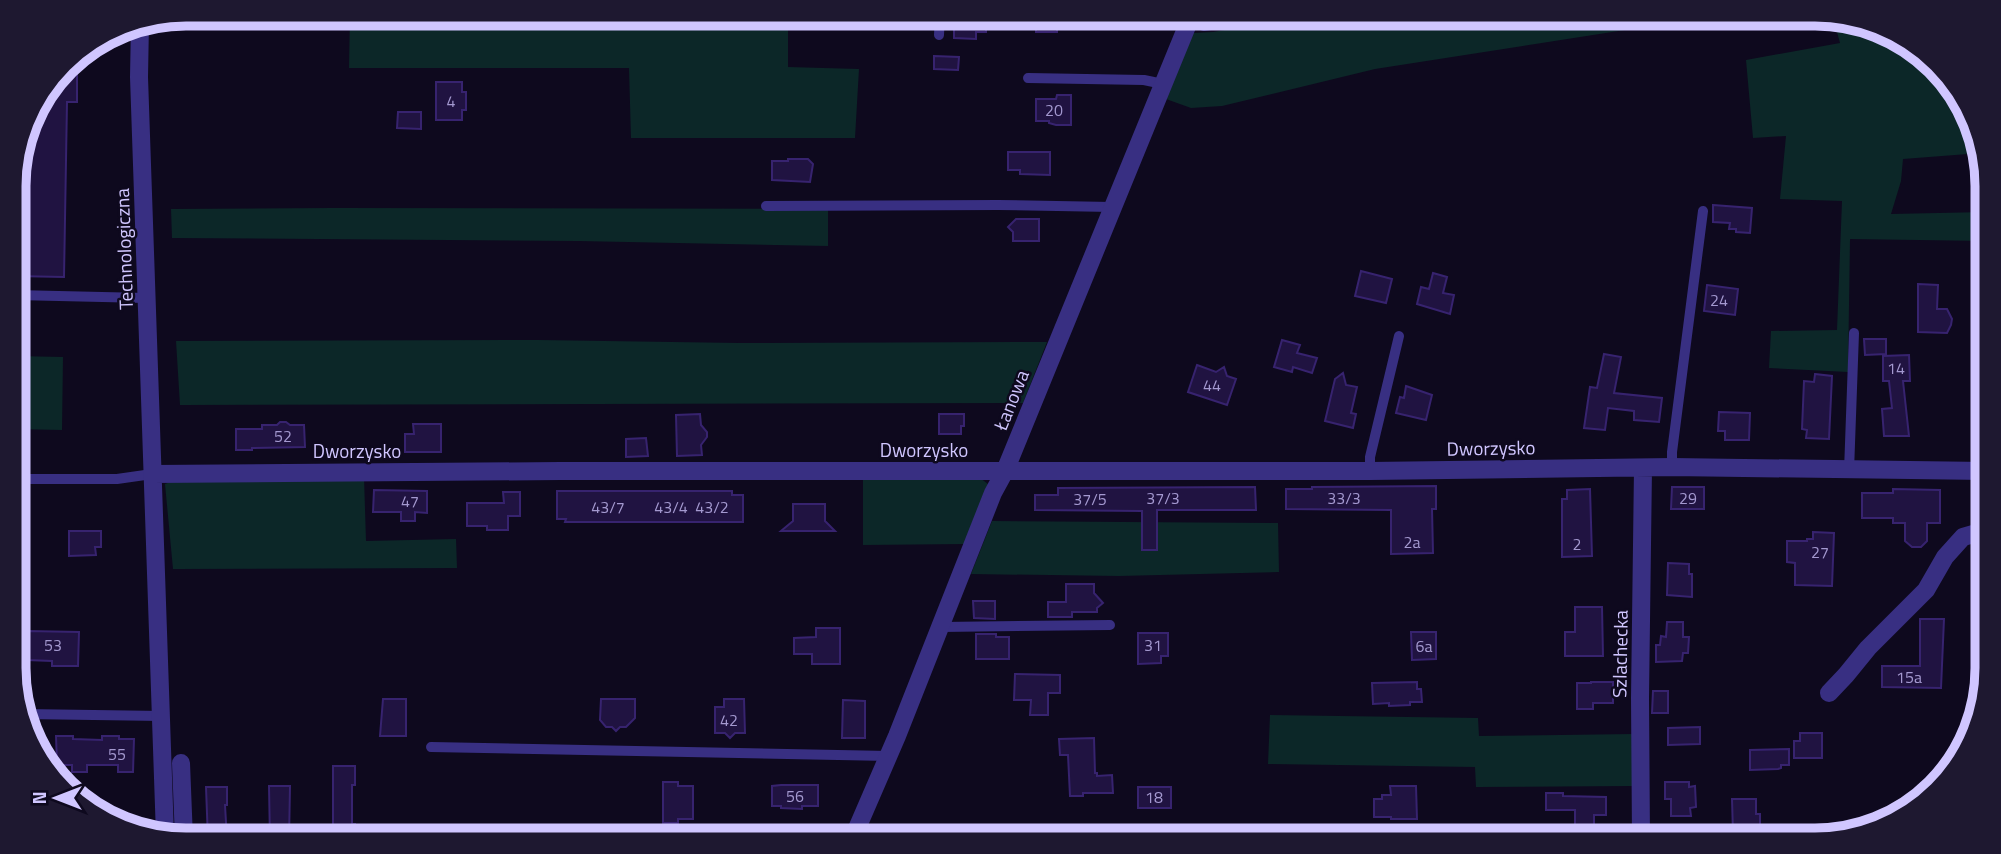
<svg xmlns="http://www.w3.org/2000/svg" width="2001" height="854" viewBox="0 0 2001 854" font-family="'Titillium Web',sans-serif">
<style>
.green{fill:#0c2728}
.building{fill:#201341;stroke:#37236f;stroke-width:2}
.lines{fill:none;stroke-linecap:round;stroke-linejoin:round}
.lane{stroke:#382f82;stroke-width:10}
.street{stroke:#382f82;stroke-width:18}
.labels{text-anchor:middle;stroke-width:5;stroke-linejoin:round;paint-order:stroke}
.number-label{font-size:16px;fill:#a499d0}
.street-label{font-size:19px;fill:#d0c6ff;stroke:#0e091e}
.rim{fill:none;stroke:#d0c6ff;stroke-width:9}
</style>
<rect width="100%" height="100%" fill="#0e091e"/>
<path class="green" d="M350,14H788V67L859,69L855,138H631L629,68H349Z
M1312,14H1700L1625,30L1375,69L1222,106L1191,108L1166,99L1193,33L1213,32Z
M1842,19L1880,27L1951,81L1981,153L1903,159L1901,181L1891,214L1986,212V241L1850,239L1848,372L1769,368L1771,331L1837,330L1842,201L1780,199L1786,136L1753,138L1746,60L1840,43L1837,32Z
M333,208L828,209V246L578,241L172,238L171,209Z
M539,340L739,343L1047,342L1023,403L180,405L176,341Z
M15,356L63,357L62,430L15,429Z
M364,477L366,541L456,539L457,568L173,569L165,484L181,478Z
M863,477L980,478L988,484L966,544L863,545Z
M992,521L1278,523L1279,572L1119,576L971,574Z
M1270,715L1478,718L1479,736L1633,734V786L1476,787L1475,767L1268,764Z"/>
<path class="building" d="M951,14H986V32H976V39L954,38V28H951Z
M1027,14H1057V32H1036V28H1027Z
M934,56L959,57L958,70L934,69Z
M68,63H77V102H67L64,277L15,276L14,175L32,110Z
M436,82H462V92H466V110H462V120H436Z
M1057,95H1071V125H1056L1049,123V121H1036V99H1056Z
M398,112H421V129L397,128Z
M1008,152H1050V175L1020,174V170H1008Z
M788,159H808L813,164L810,182L772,180V161H788Z
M1713,205L1752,208L1750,233L1736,232V229H1729L1730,223L1713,222Z
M1016,219H1039V241H1013V232L1008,227Z
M1361,271L1392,279L1386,303L1355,296Z
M1433,273L1447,277L1443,293L1454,295L1450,314L1417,304L1421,287L1429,289Z
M1918,284L1938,285L1937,309H1947L1952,319L1951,325L1947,333L1918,332Z
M1707,285L1738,289L1735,315L1704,311Z
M1864,339H1886V354L1865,355Z
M1282,340L1300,345L1297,353L1317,358L1312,373L1293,367L1292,372L1274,367Z
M1604,354L1621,357L1614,393L1662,398L1659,422L1634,420V411L1608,408L1605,430L1584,428L1590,387L1597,388Z
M1909,355L1910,381H1903L1909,436H1884L1882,409L1892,408L1889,381H1883V356Z
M1197,365L1216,372L1224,367L1227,376L1236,379L1227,405L1188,392Z
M1343,373L1346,385L1357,387L1351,413L1356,414L1353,428L1325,421L1335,379Z
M1815,374L1832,376L1829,439L1806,438L1807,430L1802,429L1804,381L1814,382Z
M1974,378H1986V403H1974Z
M1406,386L1432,395L1426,420L1396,413L1400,397L1404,398Z
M1719,412L1750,413L1749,440H1725V431H1718Z
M700,414L701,425L707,432V437L701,445L702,455L677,456L676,415Z
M939,414H964V426H961V434H939Z
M280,422H286L290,425H304L305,447L252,448V450H236V429H262V425H277Z
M413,424H441V452H405V434H414Z
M646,438L648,456L626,457V439Z
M1436,486V509H1432L1433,553L1391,554V510L1286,509V489H1312V487Z
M1255,487L1256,510H1157V550H1142V511L1035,510V495H1058V488Z
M1672,487H1704V509H1671Z
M1590,489L1592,556L1562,557V499H1567V490Z
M1893,489L1940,490V523H1927V541L1921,547H1912L1905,541V523H1893V518H1862V493H1893Z
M374,490L427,491V513L415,512V521H401V512H373Z
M557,491H732V495H743V522H565L566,519H557Z
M503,492H520V516H508V530H487V526H467V503H504Z
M793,504H825V521L835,531H781L793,521Z
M69,531H101V547H95L96,555L69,556Z
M1813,532L1834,533L1832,586L1795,585V563L1787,562V541H1807V539H1813Z
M1668,563L1689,564V574H1692V597L1667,595Z
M1066,584H1094V593L1103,603L1097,608V612H1072V617H1048V602H1066Z
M973,601H995V619L974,618Z
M1575,607H1602L1603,656H1565V632H1575Z
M1920,619H1944L1941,688L1882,687V666H1920Z
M1667,622H1683V637H1689L1688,653H1683L1682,661L1656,662V645H1660L1661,636L1666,637Z
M816,628H840V664H812V654H794V638L816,637Z
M27,631L79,632L78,666H52V661L27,660Z
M1411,632H1436V659L1412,660Z
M1138,633H1168V656H1161V663L1138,664Z
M976,634H996V637H1009V659H976Z
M1973,655H1987V668L1979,709L1973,708Z
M1015,674L1060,675V693H1048V715H1030L1031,700H1014Z
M1417,682V689H1421L1422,702H1410V705L1389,706V703L1373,704L1372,683Z
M1591,682H1613V703H1593V709H1577V683H1591Z
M1653,691H1668V713H1652Z
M383,699H406V736H380Z
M601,699H635V718L626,727H620L616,731L612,727H606L600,720Z
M724,699H744L745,733H735L730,738L725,733H715V707H724Z
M843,700L865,701V738H842Z
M1700,727V744L1668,745V728Z
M1800,733H1822V758H1794V741H1800Z
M56,736H73V739L102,740V736H119V739H134L133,772H118V765H87V772H72V765H57Z
M1094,738L1095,773H1097V776L1112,775L1113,793H1083V796H1070L1068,755H1060L1059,739Z
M1789,749V765H1781V768L1778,769L1750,770V750Z
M333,766H355V785H352V824H355V840H333Z
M663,782H678V786H693V819H678V823H663Z
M1665,782H1689V787L1695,786L1696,807L1690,808L1691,816H1671V799H1665Z
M781,785H818V806H802V809L781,808V806H772V786Z
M269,786H290L289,840H270Z
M1390,786H1416L1417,819H1391V817H1374V799H1382V795H1391Z
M206,787H227V805H225L227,840H208Z
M1138,787H1171V808H1138Z
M1546,793H1563V796L1606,797V815H1594V825H1575V810H1546Z
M1732,799H1756V814H1760V830H1756V833H1733Z"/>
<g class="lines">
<path class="lane" d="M1189,21L1204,26L1284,14
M939,35L940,14
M1028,78L1144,80L1163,84
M766,206L998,205L1112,207
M15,295L146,298
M1672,467V452L1703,211
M1370,471V457L1399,336
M1849,471L1854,333
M15,479H117L152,474
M15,549H18V479
M941,627L1110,625
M25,714L162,716
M431,747L889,756
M855,833L869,838H1641"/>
<path class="street" d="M140,23L139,77L165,836
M152,474L561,471H1370L1672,467L1986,471
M1829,693L1846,675L1868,648L1926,590L1945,557L1963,537L1987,530
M181,763L184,839
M852,840L897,736L993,493L1005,471L1192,14
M1641,840L1640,698L1643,468"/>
</g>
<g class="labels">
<g class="number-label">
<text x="451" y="107">4</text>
<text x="1054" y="116">20</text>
<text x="1719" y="306">24</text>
<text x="1896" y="374">14</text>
<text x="1212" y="391">44</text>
<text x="283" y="442">52</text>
<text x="1163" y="504">37/3</text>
<text x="1344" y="504">33/3</text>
<text x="1688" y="504">29</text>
<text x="1090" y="505">37/5</text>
<text x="410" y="507">47</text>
<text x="608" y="513">43/7</text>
<text x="671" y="513">43/4</text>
<text x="712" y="513">43/2</text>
<text x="1412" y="548">2a</text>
<text x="1577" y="550">2</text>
<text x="1820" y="558">27</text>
<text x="53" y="651">53</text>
<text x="1153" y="651">31</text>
<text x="1424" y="652">6a</text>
<text x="1909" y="683">15a</text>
<text x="729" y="726">42</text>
<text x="117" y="760">55</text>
<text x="795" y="802">56</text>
<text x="1154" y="803">18</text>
</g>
<g class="street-label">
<text transform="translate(124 249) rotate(-92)" y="7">Technologiczna</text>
<text transform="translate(1011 400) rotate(-68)" y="7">Łanowa</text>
<text transform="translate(1491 448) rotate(-1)" y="7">Dworzysko</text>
<text x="924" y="457">Dworzysko</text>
<text x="357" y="458">Dworzysko</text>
<text transform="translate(1620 654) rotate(-89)" y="7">Szlachecka</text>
</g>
</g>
<path d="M0 0H2001V854H0ZM186 26H1815A160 160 0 0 1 1975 186V668A160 160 0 0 1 1815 828H186A160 160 0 0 1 26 668V186A160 160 0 0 1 186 26Z" fill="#1e1830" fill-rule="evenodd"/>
<path class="rim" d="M186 26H1815A160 160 0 0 1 1975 186V668A160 160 0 0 1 1815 828H186A160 160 0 0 1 26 668V186A160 160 0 0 1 186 26Z"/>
<g transform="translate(56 798) rotate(270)" stroke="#0e091e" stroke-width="5" paint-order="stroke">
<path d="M0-5L12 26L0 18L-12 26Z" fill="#d0c6ff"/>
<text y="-10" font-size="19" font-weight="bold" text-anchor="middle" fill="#d0c6ff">N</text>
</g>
</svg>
